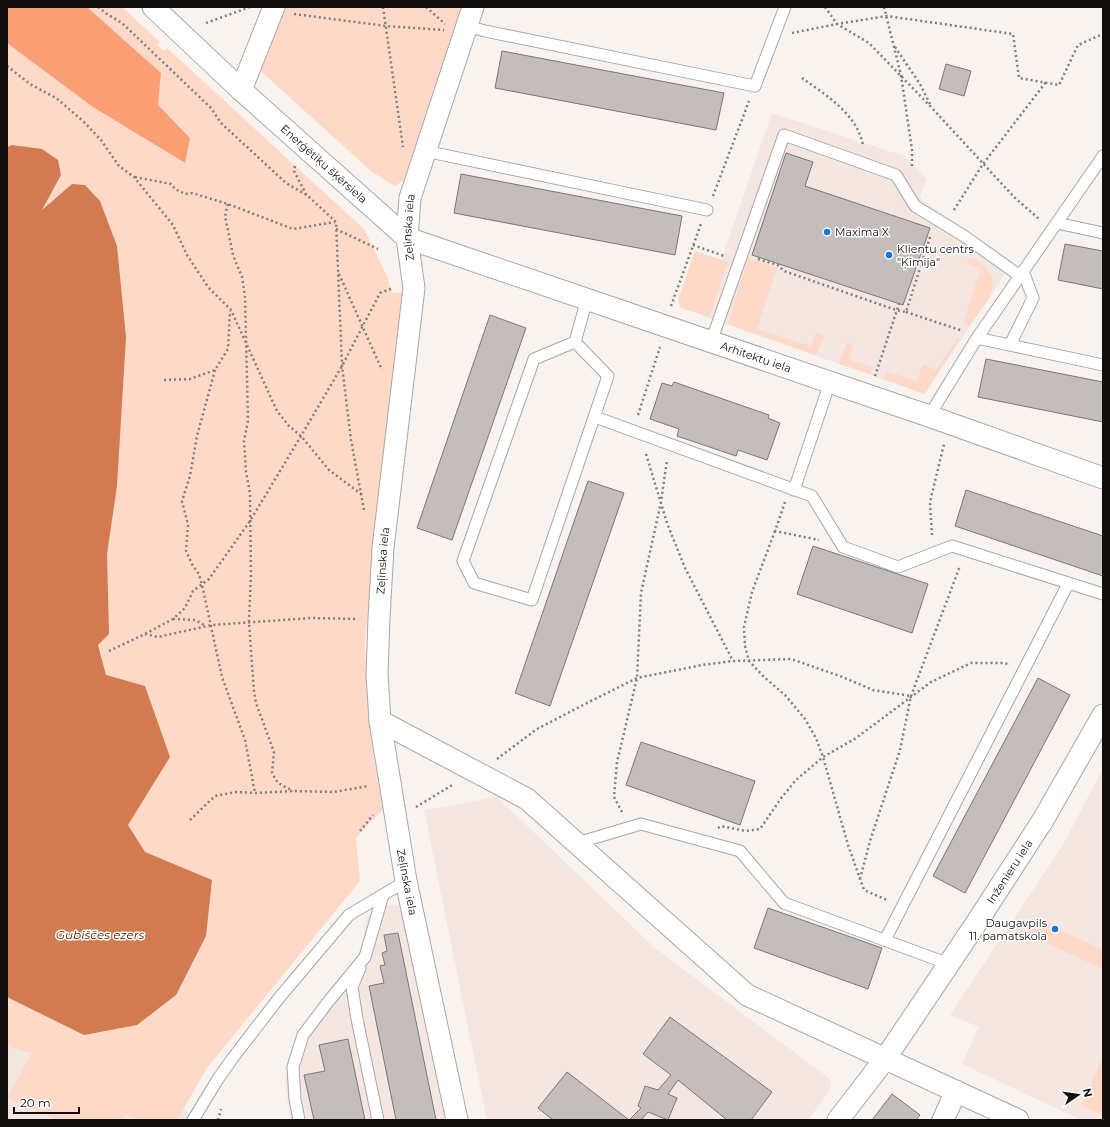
<svg xmlns="http://www.w3.org/2000/svg" width="1110" height="1127" viewBox="0 0 1110 1127" font-family="Montserrat,sans-serif">
<style>
.built{fill:#f4e6e0}
.green{fill:#ffd9c8;fill-rule:evenodd}
.forest{fill:#fa9f74}
.water{fill:#d27a50}
.building{fill:#c3bdbb;stroke:#7c7674}
.lines{fill:none;stroke-linecap:round;stroke-linejoin:round}
.service-casing{stroke:#aba6a3;stroke-width:13}
.minor-casing{stroke:#aba6a3;stroke-width:23}
.path{stroke:#807c7a;stroke-width:2.5;stroke-dasharray:2 3;stroke-linecap:butt}
.service{stroke:#fff;stroke-width:11}
.minor{stroke:#fff;stroke-width:21}
.poi-dot{fill:#1776df;stroke:#fff;stroke-width:1.5}
.labels{text-anchor:middle;stroke-width:3;stroke-linejoin:round;paint-order:stroke}
.street-label{font-size:11px;fill:#110f0e;stroke:#fff}
.poi-label{font-size:11px;fill:#110f0e;stroke:#fff;text-anchor:start}
.water-label{font-size:12px;font-style:italic;fill:#582000;stroke:#fff}
</style>
<rect width="100%" height="100%" fill="#f9f3f0"/>
<path class="built" d="M772,113L904,156L927,179L920,196L922,200L1013,262L925,394L702,316Z
M1103,768V1120H1081L962,1064L979,1027L950,1015L1064,843Z
M497,797L656,949L829,1078L831,1089L808,1120H487L424,810Z
M397,905L404,911L447,1120H290L285,1081L289,1057L302,1028L357,957L363,941L366,918L380,906Z
M7,1046L185,1110L201,1120H7Z"/>
<path class="green" d="M87,7H122L160,42L157,45L164,51L167,48L364,229L388,278L392,293L403,292L378,498L365,644L367,694L374,760L383,809L356,838L360,881L207,1068L177,1120H138L125,1115L122,1120H58L7,1098L31,1054L7,1046V43L94,107L184,163L190,138L158,105L161,73ZM109,634L98,645L106,675L67,669Z
M280,7H462L404,180L395,186L372,172L256,67Z
M695,251L728,262L710,315L706,316L681,308L678,300Z
M970,257C985,263 997,277 991,294C988,303 975,317 969,326L963,323L981,268L968,264L967,261Z
M748,258L777,267L757,329L811,346L815,334L818,333L822,334L824,338L816,355L728,324Z
M958,338L960,339L924,394L884,379L886,371L917,381L923,364L936,370Z
M849,343L852,344L853,347L849,359L873,367L870,374L839,364L846,344Z
M1035,918L1103,950V969L1028,934Z
M1103,1057V1116L1081,1106Z"/>
<path class="forest" d="M7,7H87L161,73L158,105L190,138L185,163L93,107L7,43Z"/>
<path class="water" d="M12,145L42,149L58,160L61,175L42,210L72,184L85,185L100,201L117,246L126,337L117,486L107,554L109,634L98,645L106,675L145,686L170,757L128,825L145,852L212,880L206,936L176,995L137,1025L84,1035L7,997V147Z"/>
<path class="building" d="M502,51L724,93L716,130L495,88Z
M946,64L971,71L964,96L939,89Z
M786,153L813,162L805,186L930,228L903,305L752,255Z
M461,174L682,216L675,255L454,213Z
M1065,244L1103,251V289L1058,280Z
M490,315L526,328L452,540L417,528Z
M986,359L1103,382V422L978,397Z
M674,382L769,415L768,418L780,423L767,460L738,450L736,456L677,436L679,429L650,419L662,383L672,386Z
M588,481L624,493L550,706L515,693Z
M966,490L1103,536V576L955,526Z
M813,546L928,584L912,633L797,594Z
M1038,678L1070,695L965,893L933,876Z
M641,742L755,781L740,825L626,785Z
M768,908L882,948L868,989L754,948Z
M398,933L436,1120H396L369,986L384,983L380,966L385,965L382,953L387,951L384,935Z
M670,1017L772,1092L751,1120H727L678,1080L668,1094L677,1098L668,1120L648,1112L641,1120H629L641,1108L638,1106L645,1086L658,1090L671,1075L643,1054Z
M348,1039L365,1120H314L304,1075L325,1071L319,1045Z
M567,1072L629,1120H553L538,1108Z
M892,1094L920,1115L916,1120H872Z"/>
<g class="lines">
<defs>
<path id="service" d="M467,26L485,31L755,86L785,7
M425,151L707,210
M1057,223L1103,233
M977,338L1103,365
M575,342L608,376L532,600L474,583L463,561L534,359L575,342L587,299
M711,342L784,135L896,175L915,206L964,236L1020,276
M1010,345L1033,298L1023,271
M929,416L977,338L1103,156
M595,417L812,496L843,547L898,567L952,546L1103,594
M794,490L830,382
M577,843L641,824L740,851L784,903L949,964
M885,940L1068,584
M360,968L352,987L357,1019L378,1120
M193,1120L218,1079L232,1059L279,998L349,915L406,881
M299,1120L295,1099L293,1067L303,1035L328,1002L365,957L383,895"/>
<g id="minor">
<path id="s1" d="M153,7L241,90L407,238L929,416L1103,478"/>
<path d="M241,90L274,7"/>
<path d="M380,721L527,799L747,995L1018,1120"/>
<path id="s2" d="M457,1120L406,881L380,721L377,675L379,618L383,548L414,288L407,238L410,198L473,7"/>
<path id="s3" d="M838,1120L885,1059L977,922L1043,820L1103,715"/>
<path d="M943,1120L956,1091"/>
</g>
</defs>
<use href="#service" class="service-casing"/>
<use href="#minor" class="minor-casing"/>
<path class="path" d="M98,7L107,14L122,23L211,108L221,123L286,183L308,196L336,222L342,366L351,440L364,510
M383,7L403,147
M426,7L445,24
M825,7L837,24L869,43L931,107L1014,197L1039,219
M884,7L901,75L912,150V167
M294,14L386,26L444,30
M206,23L250,7
M792,33L837,24L887,16L1013,34L1019,78L1059,85L1078,45L1103,34
M895,47L920,84L930,104
M7,66L30,84L56,98L83,121L101,140L119,166L134,177L173,225L187,255L208,287L231,310L277,411L289,426L301,436L329,470L361,494
M802,78C826,95 857,114 863,145
M295,166L294,171L307,196
M135,177L171,184L175,189L185,194L192,193L228,204L293,229L335,222
M713,196L749,101
M228,204L225,216L233,255L242,277L245,297L248,421L244,441L246,472L250,493L251,574L249,622L254,692L256,703L274,752L272,773L278,783L293,791
M954,210L983,164L1046,82
M336,229L378,249
M693,245L724,256
M758,259L778,265L784,271L896,310L906,312L931,234
M339,274L382,370
M671,306L701,224
M906,312L963,331
M215,370L197,436L190,476L182,501L188,525L186,551L193,566L199,574L202,585L222,677L245,740L255,793
M875,376L899,304
M164,380L190,379L215,370L228,349L230,311
M638,415L660,347
M646,454L667,523L685,568L733,661
M785,502L775,531L819,540
M775,531L752,592L744,627L745,646L749,661L764,677L785,695L805,719L816,738L823,757L848,845L864,890L887,900
M932,535L930,502L944,444
M173,619L195,620L206,626
M145,634L158,637L212,625L311,618L358,619
M109,651L145,634L173,619L185,608L193,591L209,579L250,521L301,436L342,366L380,293L393,288
M497,759L537,729L587,703L637,678L702,665L733,661L791,659L840,676L873,690L911,696
M416,807L454,784
M622,812L614,797L617,762L637,678L641,593L661,502L667,460
M190,820L215,796L236,792L255,793L293,791L334,792L368,786
M718,828L721,826L746,831L760,829L782,797L796,780L823,757L856,738L931,682L971,663H1003L1008,664
M360,831L373,815
M860,879L870,841L900,750L911,696L960,566
M218,1120L221,1109"/>
<use href="#service" class="service"/>
<use href="#minor" class="minor"/>
</g>
<g class="poi-dot">
<circle cx="827" cy="232" r="4"/>
<circle cx="889" cy="255" r="4"/>
<circle cx="1055" cy="929" r="4"/>
</g>
<g class="labels">
<g class="street-label">
<text dy="4" stroke="none"><textPath href="#s1" startOffset="232">Enerģētiķu šķērsiela</textPath></text>
<text dy="4" stroke="none"><textPath href="#s2" startOffset="903">Zeļinska iela</textPath></text>
<text dy="4" stroke="none"><textPath href="#s1" startOffset="712">Arhitektu iela</textPath></text>
<text dy="4" stroke="none"><textPath href="#s2" startOffset="567">Zeļinska iela</textPath></text>
<text dy="4" stroke="none"><textPath href="#s3" startOffset="302">Inženieru iela</textPath></text>
<text transform="translate(407 882) rotate(79)" y="4">Zeļinska iela</text>
</g>
<g class="poi-label">
<text x="835" y="236">Maxima X</text>
<text x="897" y="253">Klientu centrs<tspan x="897" dy="13">"Ķīmija"</tspan></text>
<text x="1047" y="927" text-anchor="end">Daugavpils<tspan x="1047" dy="13">11. pamatskola</tspan></text>
</g>
<g class="water-label">
<text x="100" y="939">Gubiščes ezers</text>
</g>
</g>
<rect width="1110" height="1127" fill="none" stroke="#110f0e" stroke-width="16"/>
<g transform="translate(1078 1095) rotate(77)" stroke="#ffffff" stroke-width="3" paint-order="stroke">
<path d="M0-3L7 15L0 10L-7 15Z" fill="#110f0e"/>
<text y="-6" font-size="11" font-weight="bold" text-anchor="middle" fill="#110f0e">N</text>
</g>
<path d="M14 1107v6h65v-6" fill="none" stroke="#110f0e" stroke-width="2"/>
<text x="20" y="1107" font-size="12" fill="#110f0e" stroke="#ffffff" stroke-width="3" paint-order="stroke">20 m</text>
</svg>
